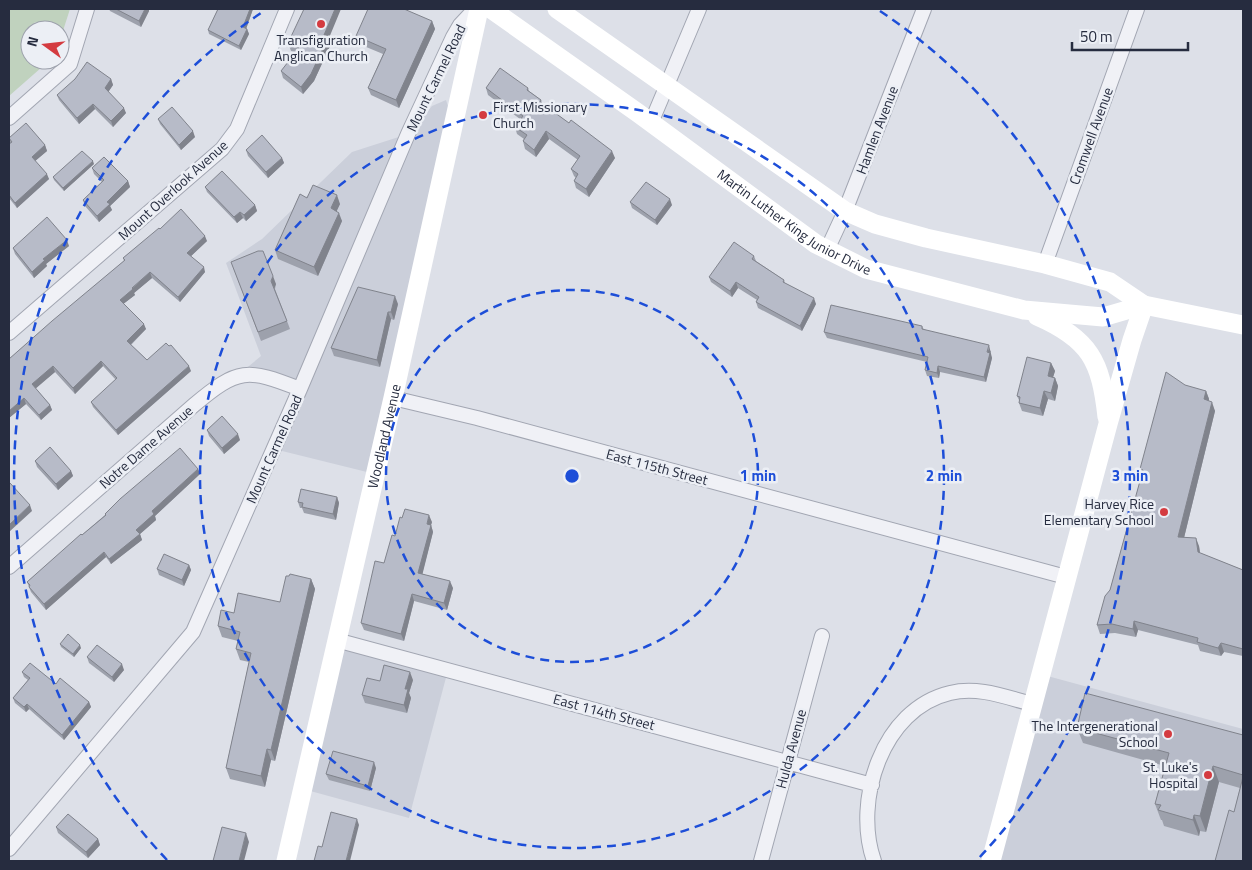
<svg xmlns="http://www.w3.org/2000/svg" width="1252" height="870" viewBox="0 0 1252 870" font-family="'Titillium Web',sans-serif">
<style>
.built{fill:#cbcfda}
.green{fill:#c0d2be}
.lines{fill:none;stroke-linecap:round;stroke-linejoin:round}
.street-casing{stroke:#a2a6b2;stroke-width:16}
.street{stroke:#f0f1f6;stroke-width:14}
.secondary{stroke:#fff;stroke-width:19}
.wall{fill:#9da1ac}
.shaded-wall{fill:#80838c}
.building{fill:#b7bbc8;stroke:#80838c}
.ring{fill:none;stroke:#1d4ed8;stroke-width:2.5;stroke-dasharray:9 6}
.poi-dot{fill:#d43b40;stroke:#eceff5;stroke-width:2}
.labels{text-anchor:middle;stroke-width:5;stroke-linejoin:round;paint-order:stroke}
.poi-label{font-size:14px;fill:#262c3f;stroke:#eceff5;text-anchor:end}
.street-label{font-size:14px;fill:#262c3f;stroke:#eceff5}
.centre{fill:#1d4ed8;stroke:#eceff5;stroke-width:2.5}
.ring-label{font-size:15px;text-anchor:middle;font-weight:bold;fill:#1d4ed8;stroke:#eceff5;stroke-width:5;stroke-linejoin:round;paint-order:stroke}
</style>
<rect width="100%" height="100%" fill="#dde0e8"/>
<path class="built" d="M446,100L454,125L375,474L274,449L300,389L237,376L261,356L226,263L262,239L352,152L408,134L432,106Z
M336,640L448,670L409,818L303,789Z
M1040,674L1243,729V861H991Z"/>
<path class="green" d="M9,9H70L60,40V30H30V60H50L9,96Z"/>
<g class="lines">
<defs>
<path id="street" d="M9,118L70,64L87,9
M651,123L699,9
M827,250L845,211L924,9
M1045,264L1137,9
M9,333L222,149L237,129L287,9
M393,398L477,418L1066,577
M9,567L194,405C238,368 247,368 300,389
M336,640L872,785
M9,849L193,632L300,389L408,134L453,37L460,25L475,9
M761,861L822,636
M874,861C853,801 882,709 950,693C978,686 1005,697 1032,704"/>
</defs>
<use href="#street" class="street-casing"/>
<use href="#street" class="street"/>
<g class="secondary">
<path id="s1" d="M491,9L638,113L816,244L866,269L1024,310L1103,317L1144,305"/>
<path d="M557,9L845,211L875,224L926,238L1045,264L1110,282L1144,305L1243,325"/>
<path d="M1037,316C1090,339 1101,361 1107,417"/>
<path id="s2" d="M286,861L393,398L479,9"/>
<path d="M991,861L1108,424L1132,340L1144,305"/>
</g>
</g>
<path class="wall" d="M109,9H149V11L141,27L110,11Z
M218,9H253L246,29H247L249,34L241,50L209,34L208,30Z
M432,21L435,29L399,108L371,95L368,88L383,54L359,44L356,36Z
M329,38L331,44L314,81L303,94L283,78L281,71L296,53L291,51L288,43Z
M111,79L113,85L108,92L126,113L113,127L95,109L79,124L59,100L57,95Z
M486,88H528L529,91L541,100L542,103L615,158L589,197L576,188L574,181L576,178L574,176L571,169L578,160L549,139L536,157L525,149L523,141L524,139L517,134L515,127L520,119L488,95Z
M158,119L195,137L181,150L160,124Z
M9,138L45,145L47,151L35,161L49,179L17,208L9,198V144L10,143Z
M246,150L282,158L284,163L268,178L248,156Z
M94,164L64,191L54,180L53,177Z
M92,168L128,181L130,187L110,206L112,210L99,222L85,206L83,200L102,182L94,174Z
M205,187L255,205L257,211L246,221L243,218L237,223L207,192Z
M307,198L340,204L336,211L342,221L318,276L278,259L275,250Z
M630,202L672,205L657,225L632,208Z
M160,229L207,241L191,256L205,272L180,302L152,278L134,293L135,295L123,304L146,329L131,345L147,360L191,371L118,435L93,407L91,402L116,380L103,366L75,394L55,372L35,388L50,405L52,410L41,420L26,404L9,418V359L124,261L123,258Z
M69,246L46,264L47,266L34,278L15,254L13,248Z
M754,256L756,261L784,280L785,283L816,304L802,331L758,308L756,302L757,300L738,288L732,297L711,282L709,277Z
M231,262L276,284L275,289L290,329L261,341Z
M398,304L394,320L391,319L380,367L334,356L331,348Z
M922,326L924,330L991,351L990,354L992,358L986,382L940,372L939,378L927,376L925,370L927,362L827,338L824,332Z
M1051,363L1055,371L1053,377L1055,378L1058,386L1055,401L1048,399L1043,416L1022,411L1019,403V400L1017,396Z
M1206,391L1209,399V401L1215,411L1184,538L1199,546L1200,553L1243,570V656L1224,652L1221,656L1200,651L1198,645L1138,630L1136,637L1115,633L1100,634L1097,625L1110,590L1142,474L1140,469Z
M207,430L240,440L224,454L209,436Z
M35,461L71,471L73,476L58,490L37,467Z
M198,469L200,474L155,516L156,520L140,534L142,540L111,564L106,557L46,610L31,592L27,582L105,515V514Z
M337,497L339,503L336,520L304,513L302,508H300L298,502Z
M432,522L431,525L433,532L422,574L453,588L447,610L414,601L404,641L364,630L361,623L395,536Z
M189,565L191,570L184,586L159,575L157,569Z
M311,579L315,589L275,761L271,760L265,787L230,779L226,768L249,662L240,660L236,649L238,641L222,637L218,626L234,613L280,602Z
M60,644L81,648L74,657L61,647Z
M87,657L124,670L114,682L89,663Z
M22,672L56,684L89,702L91,707L64,740L29,709L26,712L15,703L13,698L28,680L24,677Z
M413,680L409,693L411,698L407,713L365,703L362,695L380,681Z
M1077,728L1243,735V861L1234,812L1240,788L1219,782L1206,832L1200,831L1199,836L1164,826L1162,820H1161L1155,804L1165,766L1083,743Z
M376,768L370,791L329,780L326,774Z
M56,827L98,839L100,845L88,858L58,833Z"/>
<path class="shaded-wall" d="M145,9H149V11L141,27L139,21Z
M250,9H253L245,32L243,27Z
M335,9H341L329,38L331,44L314,81L303,94L301,87Z
M432,21L435,29L399,108L396,100Z
M247,29L249,34L241,50L239,46Z
M111,79L113,85L107,94L105,88Z
M93,104L95,109L79,124L77,118Z
M124,108L126,113L113,127L111,121Z
M193,131L195,137L181,150L179,145Z
M546,131L549,139L536,157L534,150Z
M45,145L47,151L34,162L32,157Z
M612,151L615,158L589,197L586,189Z
M282,158L284,163L268,178L266,172Z
M93,161L94,164L64,191L63,188Z
M47,174L49,179L17,208L15,203Z
M128,181L130,187L110,206L112,210L99,222L97,216L107,202Z
M337,195L340,204L334,217L331,208Z
M670,199L672,205L657,225L655,220Z
M255,205L257,211L246,221L244,215Z
M240,212L243,218L237,223L234,217Z
M339,213L342,221L318,276L314,267Z
M205,236L207,241L189,258L187,253Z
M67,240L69,246L46,264L47,266L34,278L32,272L43,259Z
M204,267L205,272L180,302L178,297Z
M150,272L152,278L134,293L135,295L122,305L120,300Z
M273,276L276,284L274,289L271,281Z
M736,282L738,288L732,297L730,291Z
M395,296L398,304L394,320L391,312Z
M814,298L816,304L802,331L800,326Z
M388,312L391,319L380,367L377,360Z
M144,324L146,329L129,346L127,341Z
M989,345L992,358L986,382L984,377Z
M101,361L103,366L75,394L73,388Z
M1051,363L1055,371L1051,384L1048,376Z
M53,366L55,372L34,390L32,384Z
M189,366L191,371L118,435L116,430Z
M938,366L940,372L939,378L937,373Z
M1055,378L1058,386L1055,401L1051,393Z
M1044,391L1048,399L1043,416L1040,408Z
M1206,391L1209,399L1207,408L1204,399Z
M24,398L26,404L9,418V411Z
M1212,402L1215,411L1182,546L1178,537Z
M50,405L52,410L41,420L39,415Z
M238,434L240,440L224,454L222,448Z
M198,469L200,474L155,516L156,520L140,534L142,540L111,564L109,559L136,530L152,511Z
M71,471L73,476L58,490L56,484Z
M337,497L339,503L336,520L333,514Z
M30,505L32,511L9,532V525Z
M429,515L432,522L431,525L433,532L421,580L418,573L427,524Z
M1196,538L1199,546L1201,560L1198,552Z
M104,552L106,557L46,610L44,604Z
M189,565L191,570L184,586L182,580Z
M311,579L315,589L275,761L271,750Z
M450,581L453,588L447,610L444,603Z
M412,594L414,601L404,641L401,634Z
M1134,621L1138,630L1136,637L1133,629Z
M1221,643L1224,652L1221,656L1218,648Z
M80,645L81,648L74,657L73,654Z
M122,664L124,670L114,682L112,677Z
M410,672L413,680L409,693L411,698L407,713L404,705L405,689Z
M89,702L91,707L64,740L62,735Z
M27,704L29,709L26,712L24,707Z
M267,749L271,760L265,787L261,776Z
M374,762L376,768L370,791L368,786Z
M1213,766L1219,782L1206,832L1200,816Z
M1194,815L1200,831L1199,836L1193,820Z
M357,819L359,825L350,861H346Z
M246,833L249,842L244,861H239Z
M98,839L100,845L88,858L86,852Z"/>
<path class="building" d="M116,9H145L139,21Z
M218,9H250L243,27L247,29L239,46L208,30Z
M304,9H335L324,35L328,37L311,74L301,87L281,71L299,48L288,43Z
M368,9H404L432,21L396,100L368,88L386,49L356,36Z
M87,62L111,79L105,88L124,108L111,121L93,104L77,118L57,95L75,79Z
M500,68L528,88L527,90L541,100L540,102L569,123L571,120L612,151L586,189L574,181L578,174L571,169L580,156L546,131L534,150L523,141L527,135L515,127L523,116L486,88Z
M172,107L193,131L179,145L158,119Z
M26,123L45,145L32,157L47,174L15,203L9,195V144L12,142L9,138Z
M262,135L282,158L266,172L246,150Z
M82,151L93,161L63,188L53,177Z
M104,157L128,181L107,202L110,204L97,216L83,200L104,180L92,168Z
M222,171L255,205L244,215L240,212L234,217L205,187Z
M646,182L670,199L655,220L630,202Z
M313,185L337,195L331,208L339,213L314,267L275,250L300,194L307,198Z
M181,209L205,236L187,253L204,267L178,297L150,272L132,288L133,289L120,300L144,324L127,341L147,360L166,343L169,346L171,345L189,366L116,430L91,402L117,378L101,361L73,388L53,366L32,384L50,405L39,415L24,398L9,411V359L52,321L125,260L123,258L159,228L160,229Z
M47,217L67,240L43,259L45,260L32,272L13,248Z
M734,242L754,256L752,259L784,280L783,282L814,298L800,326L756,302L759,297L736,282L730,291L709,277Z
M258,251H263L273,276L271,281L287,321L258,332L231,262Z
M358,287L395,296L391,312H388L377,360L331,348Z
M831,305L922,326V329L989,345L987,352L990,353L984,377L938,366L937,373L925,370L928,357L824,332Z
M1027,357L1051,363L1048,376L1055,378L1051,393L1044,391L1040,408L1019,403L1020,397L1017,396Z
M1166,372L1185,385L1206,391L1204,399L1212,402L1178,537L1196,538L1198,552L1243,570V649L1221,643L1218,648L1197,642L1198,638L1134,621L1133,629L1112,624L1097,625L1105,596L1110,590L1143,470L1140,469Z
M222,416L238,434L222,448L207,430Z
M50,447L71,471L56,484L35,461Z
M180,448L198,469L152,511L154,514L136,530L140,534L109,559L104,552L44,604L29,587L30,585L27,582L81,534L82,535L106,515L105,514L120,499Z
M10,483L30,505L9,525V484Z
M301,489L337,497L333,514L302,507L303,503L298,502Z
M405,509L429,515L427,524L431,525L418,573L450,581L444,603L412,594L401,634L361,623L375,561L384,563L392,535L395,536L400,517L402,518Z
M164,554L189,565L182,580L157,569Z
M290,574L311,579L271,750L267,749L261,776L226,768L251,653L236,649L240,632L218,626L221,610L234,613L238,593L280,602L286,576H289Z
M68,634L80,645L73,654L60,644Z
M97,645L122,664L112,677L87,657Z
M30,663L56,684L60,678L89,702L62,735L27,704L24,707L13,698L30,678L22,672Z
M384,665L410,672L405,689H408L404,705L362,695L367,678L380,681Z
M1085,693L1243,735V775L1213,766L1200,816L1194,815L1193,820L1158,810L1161,805L1155,804L1169,753L1077,728Z
M333,751L374,762L368,786L326,774Z
M1243,777V861H1215L1229,810L1234,812Z
M331,812L357,819L346,861H314L318,846L322,847Z
M68,814L98,839L86,852L56,827Z
M222,827L246,833L239,861H213Z"/>
<g class="ring">
<circle cx="572" cy="476" r="186"/>
<circle cx="572" cy="476" r="372"/>
<path d="M167 860A558 558 0 0 1 264 11M880 11A558 558 0 0 1 977 860"/>
</g>
<g class="poi-dot">
<circle cx="321" cy="24" r="5"/>
<circle cx="483" cy="115" r="5"/>
<circle cx="1164" cy="512" r="5"/>
<circle cx="1168" cy="734" r="5"/>
<circle cx="1208" cy="775" r="5"/>
</g>
<g class="labels">
<g class="poi-label">
<text x="321" y="45" text-anchor="middle">Transfiguration<tspan x="321" dy="16">Anglican Church</tspan></text>
<text x="493" y="112" text-anchor="start">First Missionary<tspan x="493" dy="16">Church</tspan></text>
<text x="1154" y="509">Harvey Rice<tspan x="1154" dy="16">Elementary School</tspan></text>
<text x="1158" y="731">The Intergenerational<tspan x="1158" dy="16">School</tspan></text>
<text x="1198" y="772">St. Luke's<tspan x="1198" dy="16">Hospital</tspan></text>
</g>
<g class="street-label">
<text transform="translate(436 78) rotate(-64)" y="5">Mount Carmel Road</text>
<text transform="translate(877 130) rotate(-69)" y="5">Hamlen Avenue</text>
<text transform="translate(1091 136) rotate(-70)" y="5">Cromwell Avenue</text>
<text transform="translate(173 190) rotate(-42)" y="5">Mount Overlook Avenue</text>
<text dy="5" stroke="none"><textPath href="#s1" startOffset="371">Martin Luther King Junior Drive</textPath></text>
<text dy="5" stroke="none"><textPath href="#s2" startOffset="436">Woodland Avenue</textPath></text>
<text transform="translate(146 447) rotate(-41)" y="5">Notre Dame Avenue</text>
<text transform="translate(274 449) rotate(-66)" y="5">Mount Carmel Road</text>
<text transform="translate(657 467) rotate(15)" y="5">East 115th Street</text>
<text transform="translate(604 712) rotate(15)" y="5">East 114th Street</text>
<text transform="translate(791 749) rotate(-75)" y="5">Hulda Avenue</text>
</g>
</g>
<circle cx="572" cy="476" r="8" class="centre"/>
<g class="ring-label">
<text x="758" y="481">1 min</text>
<text x="944" y="481">2 min</text>
<text x="1130" y="481">3 min</text>
</g>
<rect width="1252" height="870" fill="none" stroke="#262c3f" stroke-width="20"/>
<g transform="translate(45 45) rotate(285)"><circle r="24" fill="#eceff5" stroke="#9da1ac"/>
<path d="M0-4L9 19L0 12L-9 19Z" fill="#d43b40"/>
<text y="-8" font-size="14" font-weight="bold" text-anchor="middle" fill="#262c3f">N</text>
</g>
<path d="M1072 42v8h116v-8" fill="none" stroke="#262c3f" stroke-width="2.5"/>
<text x="1080" y="42" font-size="15" fill="#262c3f" stroke="#eceff5" stroke-width="4" paint-order="stroke">50 m</text>
</svg>
